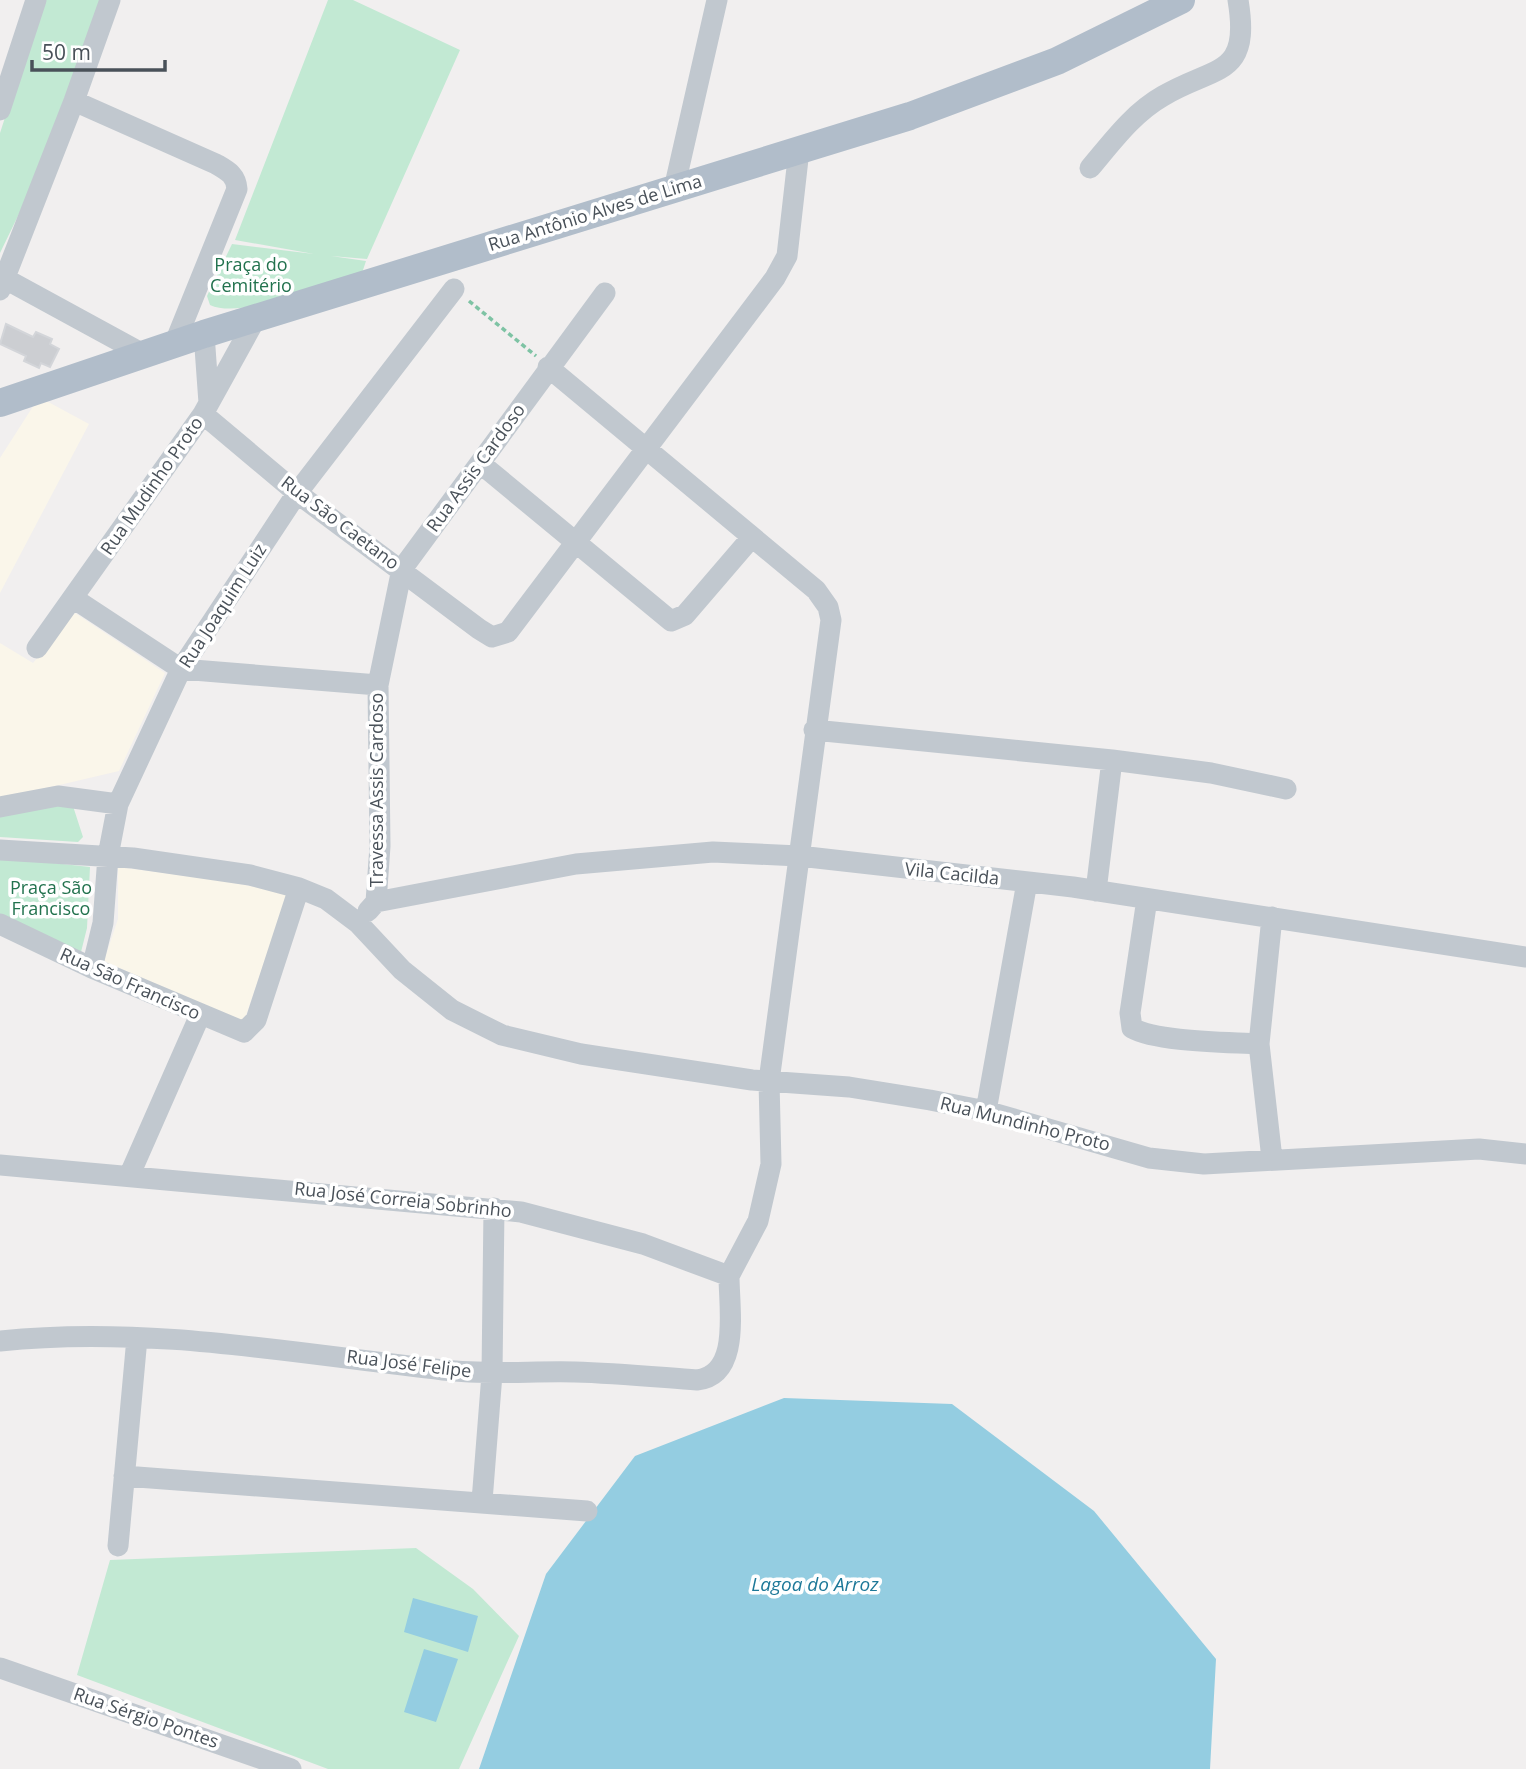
<svg xmlns="http://www.w3.org/2000/svg" width="1526" height="1769" viewBox="0 0 1526 1769" font-family="'Open Sans',sans-serif">
<style>
.commercial{fill:#faf6ea}
.green{fill:#c2e9d3}
.water{fill:#94cde1}
.building{fill:#ccced2;stroke:#d3d5d9;stroke-width:2}
.lines{fill:none;stroke-linecap:round;stroke-linejoin:round}
.path{stroke:#7ec3a4;stroke-width:3.5;stroke-dasharray:5 3.5;stroke-linecap:butt}
.minor{stroke:#c1c8cf;stroke-width:21}
.major{stroke:#b1bdca;stroke-width:28}
.labels{text-anchor:middle;stroke-width:7;stroke-linejoin:round;paint-order:stroke}
.street-label{font-size:18px;fill:#495159;stroke:#fff}
.park-label{font-size:18px;fill:#22724e;stroke:#fff}
.water-label{font-size:19px;font-style:italic;fill:#1d7898;stroke:#fff}
</style>
<rect width="100%" height="100%" fill="#f1efef"/>
<path class="commercial" d="M39,397L89,424L0,593V458Z
M75,613L165,673L119,771L0,799V643L33,663Z
M118,867L218,880L288,893L243,1024L104,961L118,919Z"/>
<path class="green" d="M43,0H103L33,185L0,253V133Z
M328,0H353L460,50L367,259L331,256L366,261L362,273C327,284 242,320 210,305L207,296L232,244L314,254L235,240Z
M72,803L83,837L78,842L0,837V816Z
M0,857L90,867L87,928L81,952L0,916Z
M416,1548L473,1589L519,1636L459,1769H328L77,1675L110,1560Z"/>
<path class="water" d="M784,1398L952,1404L1094,1511L1216,1659L1210,1769H479L546,1574L635,1456Z
M413,1598L478,1616L468,1652L404,1632Z
M424,1649L458,1659L436,1722L404,1712Z"/>
<path class="building" d="M6,324L33,337L36,332L52,339L50,344L59,349L50,367L41,363L39,368L24,361L26,356L0,344Z"/>
<g class="lines">
<path class="path" d="M469,301L536,356"/>
<path class="minor" d="M74,101L216,164C228,171 236,175 237,189L174,345
M0,110L36,0
M1090,168C1112,142 1133,113 1163,96C1215,65 1251,78 1238,0
M674,189L717,0
M0,276L143,354
M0,290L74,101L110,0
M204,334L209,403
M203,414L297,493L479,629L492,637L508,632L775,278L787,256L799,150
M481,464L671,621L685,615L752,537
M73,598L181,669L378,685
M37,648L203,414L256,318
M814,730L1112,760L1096,891
M1112,760L1211,773L1286,789
M0,807L58,796L118,804
M0,850L133,858L250,875L299,888L326,899L358,923L402,970L452,1010L502,1035L581,1054L752,1080L849,1087L930,1100L986,1111L1149,1158L1204,1164L1479,1149L1526,1154
M1147,899L1130,1013L1132,1028C1157,1042 1228,1042 1259,1044
M376,902L576,864L713,852L799,856L1073,887L1526,957
M368,911L376,902L380,846L378,685L402,569L605,293
M0,924L92,968L244,1032L256,1020L299,888
M92,968L103,923L108,856L118,804L181,669L297,493L454,289
M986,1111L1027,882
M1272,1159L1259,1044L1272,917
M0,1165L521,1212L643,1244L729,1276L758,1221L771,1164L769,1081L831,620L828,607L816,590L548,367
M130,1174L200,1015
M0,1341C148,1325 297,1354 443,1370C489,1375 530,1371 575,1372C615,1373 656,1377 697,1380C741,1375 729,1309 729,1276
M124,1476L587,1511
M482,1501L492,1374L494,1208
M118,1546L137,1338
M0,1668L291,1769"/>
<path class="major" d="M0,403L204,334L910,116L1057,61L1181,0"/>
</g>
<g class="labels">
<g class="street-label">
<text transform="translate(595 213) rotate(-17)" y="6">Rua Antônio Alves de Lima</text>
<text transform="translate(476 468) rotate(-54)" y="6">Rua Assis Cardoso</text>
<text transform="translate(152 486) rotate(-55)" y="6">Rua Mudinho Proto</text>
<text transform="translate(340 523) rotate(37)" y="6">Rua São Caetano</text>
<text transform="translate(223 606) rotate(-57)" y="6">Rua Joaquim Luiz</text>
<text transform="translate(377 790) rotate(-90)" y="6">Travessa Assis Cardoso</text>
<text transform="translate(952 874) rotate(6)" y="6">Vila Cacilda</text>
<text transform="translate(130 984) rotate(24)" y="6">Rua São Francisco</text>
<text transform="translate(1025 1124) rotate(14)" y="6">Rua Mundinho Proto</text>
<text transform="translate(403 1200) rotate(6)" y="6">Rua José Correia Sobrinho</text>
<text transform="translate(409 1364) rotate(7)" y="6">Rua José Felipe</text>
<text transform="translate(146 1718) rotate(19)" y="6">Rua Sérgio Pontes</text>
</g>
<g class="park-label">
<text x="251" y="271">Praça do<tspan x="251" dy="21">Cemitério</tspan></text>
<text x="51" y="894">Praça São<tspan x="51" dy="21">Francisco</tspan></text>
</g>
<g class="water-label">
<text x="815" y="1591">Lagoa do Arroz</text>
</g>
</g>
<path d="M32 60v10h133v-10" fill="none" stroke="#495159" stroke-width="3.5"/>
<text x="42" y="60" font-size="21" fill="#495159" stroke="#ffffff" stroke-width="5" paint-order="stroke">50 m</text>
</svg>
